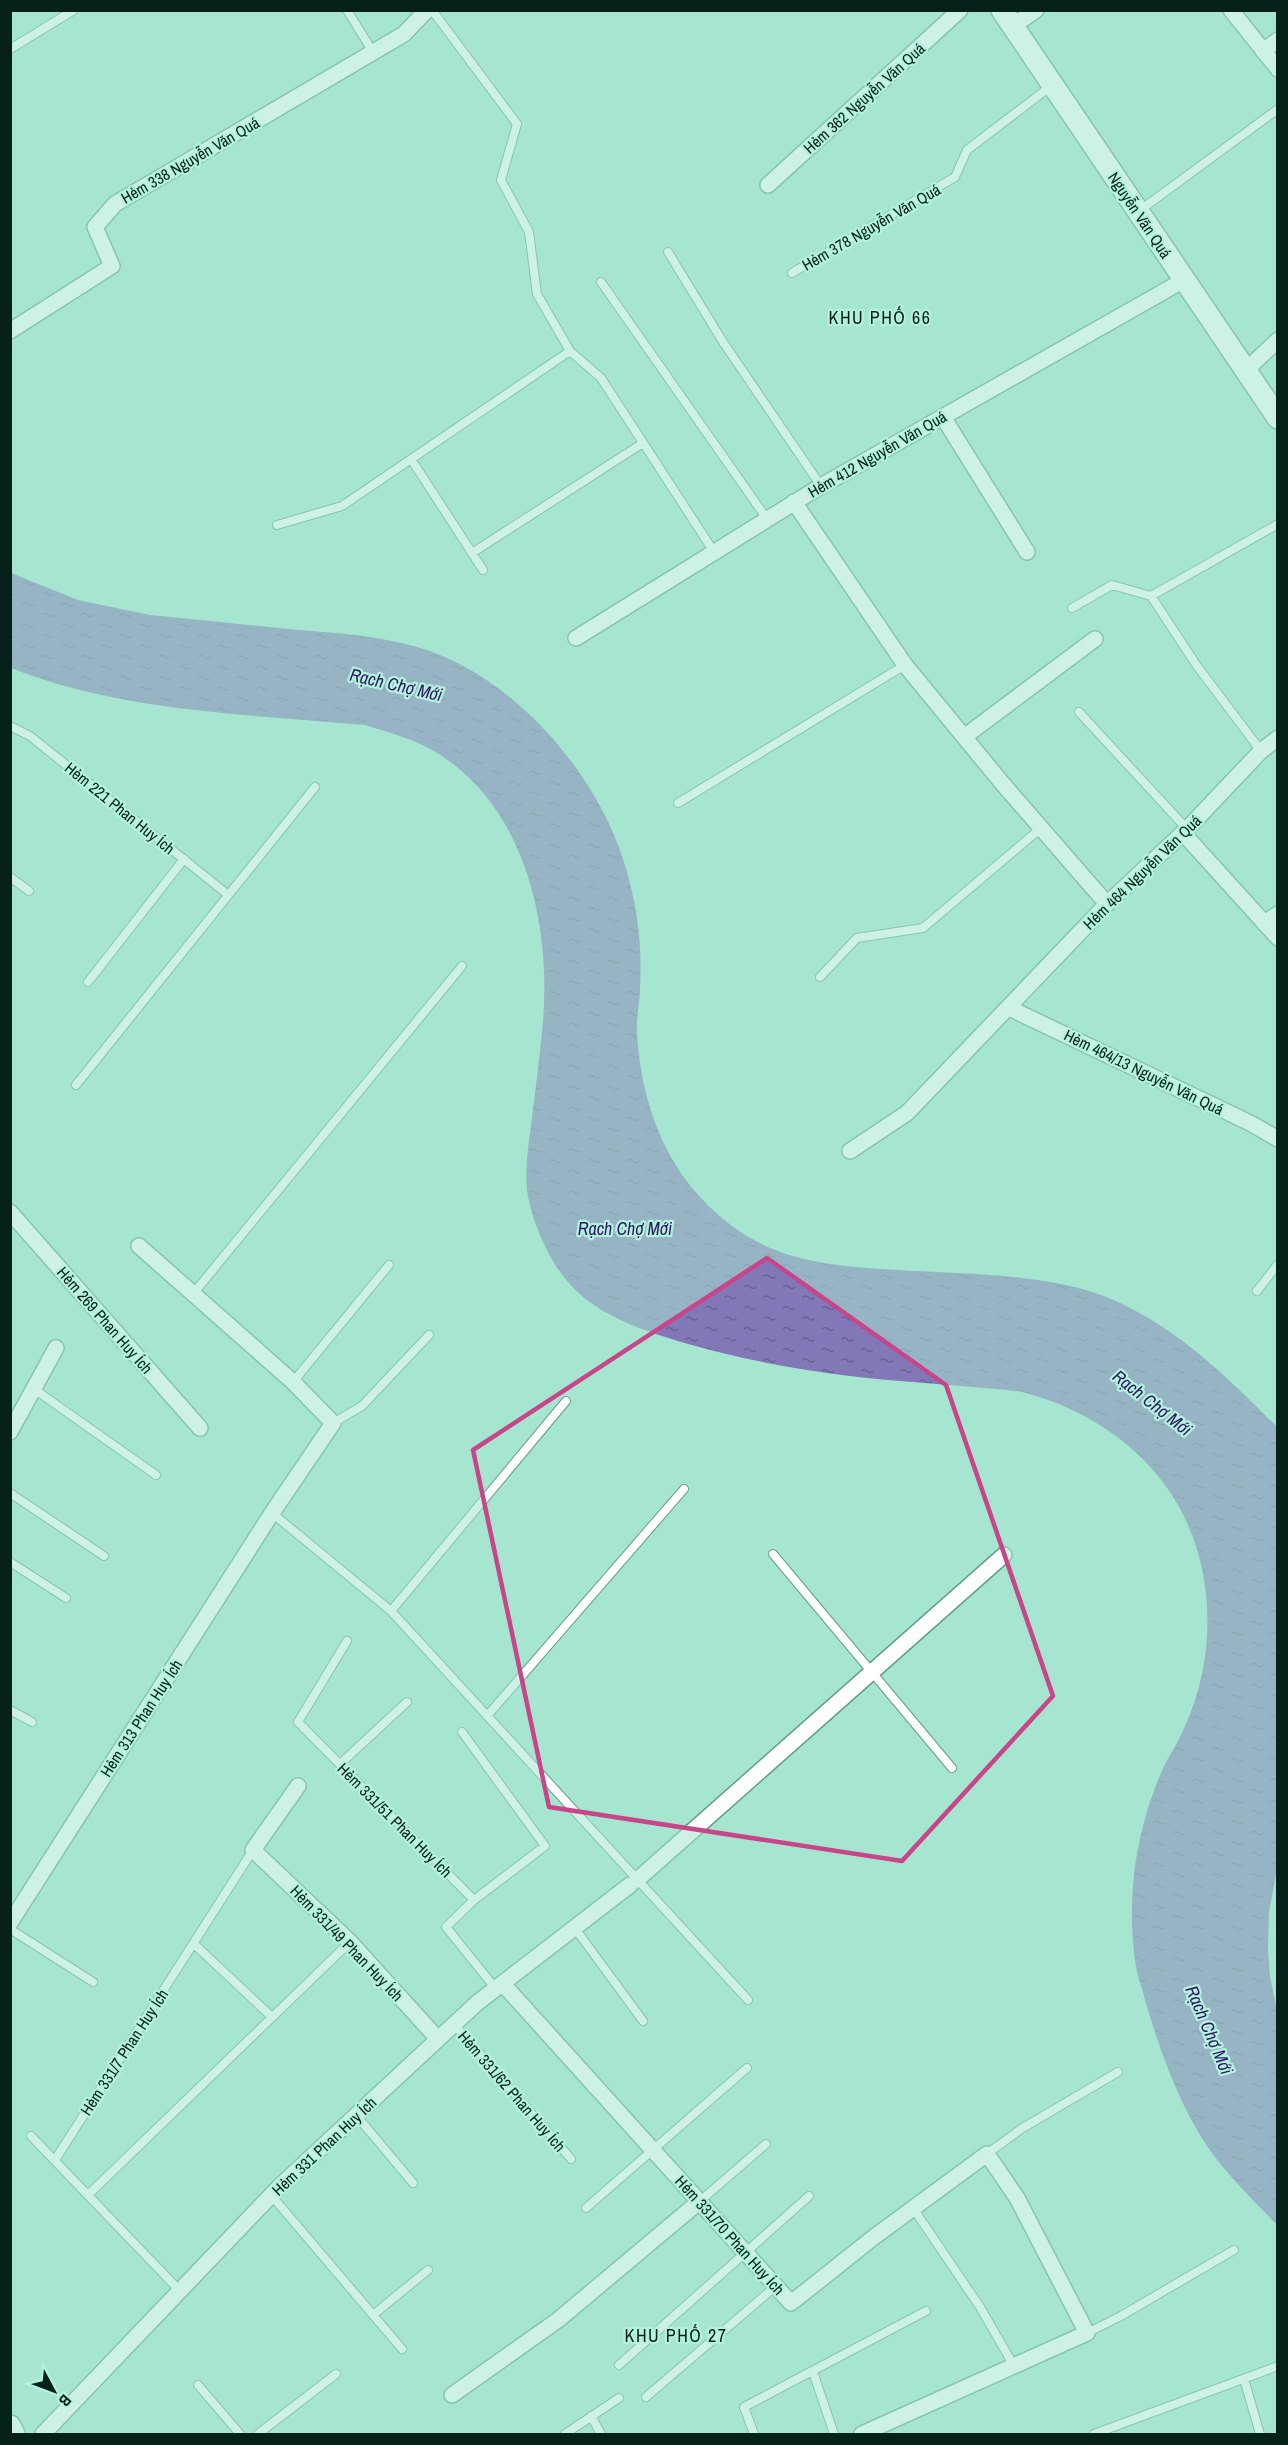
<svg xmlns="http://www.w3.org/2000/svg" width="1288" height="2445" viewBox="0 0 1288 2445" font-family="'Archivo Narrow',sans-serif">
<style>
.water{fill:url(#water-ripples)}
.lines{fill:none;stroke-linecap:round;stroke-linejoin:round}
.service-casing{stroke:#609e8a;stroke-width:10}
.minor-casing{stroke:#609e8a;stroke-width:18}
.secondary-casing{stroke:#609e8a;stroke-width:24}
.service{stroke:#fff;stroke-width:8}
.minor{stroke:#fff;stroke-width:15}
.secondary{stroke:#fff;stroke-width:21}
.marked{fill:none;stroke:#c8458a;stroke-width:4.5;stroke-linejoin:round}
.labels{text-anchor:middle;stroke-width:4.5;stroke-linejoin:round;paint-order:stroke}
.street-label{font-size:16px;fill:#062119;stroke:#b3f3dd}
.neighbourhood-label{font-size:18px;letter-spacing:1.5px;fill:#062119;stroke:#b3f3dd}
.water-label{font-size:18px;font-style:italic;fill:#301763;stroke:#b3f3dd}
</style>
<defs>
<pattern id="water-ripples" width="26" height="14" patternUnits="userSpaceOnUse" patternTransform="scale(1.5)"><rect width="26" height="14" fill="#8378b7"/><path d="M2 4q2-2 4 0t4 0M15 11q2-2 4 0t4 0" fill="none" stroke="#696294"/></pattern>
</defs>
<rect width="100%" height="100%" fill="#a6e6d0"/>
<path class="water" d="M11,573L78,600L150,615C200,620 250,625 299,630C339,633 379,636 417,647C466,661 507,691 542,727C586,773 619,830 632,892C639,922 642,956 640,987C640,1002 636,1018 637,1034C642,1110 669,1179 732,1226C778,1260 827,1265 882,1269C947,1274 1015,1272 1079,1288C1160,1310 1220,1370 1277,1427L1278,1864L1269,1912L1268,1950L1270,1977L1278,2015L1277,2225C1253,2200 1227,2175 1207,2146C1178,2102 1160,2051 1145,2000C1142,1987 1136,1973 1135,1960C1131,1932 1131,1903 1134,1875C1138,1838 1149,1798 1165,1764C1172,1751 1180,1739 1185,1726C1221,1647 1215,1545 1158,1476C1125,1435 1077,1407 1026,1393C1009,1389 991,1389 973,1387C949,1385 924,1383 900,1381C825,1375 753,1363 681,1342C652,1333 620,1323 594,1305C573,1291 558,1272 547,1250C537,1231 530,1210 527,1190C525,1168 528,1147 531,1126C535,1092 540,1056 543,1021C551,923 525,805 434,751C413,739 388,732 365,725C246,714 122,712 11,668Z"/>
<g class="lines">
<defs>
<path id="service" d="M347,10L373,52
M432,10L517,124L501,180L529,232L537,294L570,351L601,378L714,552
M10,49L74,10
M1139,211L1278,109
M668,252L723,342L821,486
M792,273L955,177L967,150L1051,86
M601,282L767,519
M411,459L483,570
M277,525L342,506L570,351
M472,553L643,443
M1151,596L1197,666L1261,751
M1072,608L1112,585L1151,596L1278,524
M1079,712L1187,829
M10,726L30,736L227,894
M678,803L905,665
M10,877L29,891
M820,977L857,938L923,928L1041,828
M88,982L184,859
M76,1085L315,787
M1257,1291L1278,1264
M193,1294L462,966
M293,1382L389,1265
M34,1389L156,1475
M333,1423L362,1406L429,1335
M10,1493L104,1556
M272,1513L391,1611L748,2000
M773,1554L952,1768
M10,1562L66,1598
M391,1611L566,1401
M347,1641L298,1722L474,1900L446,1927L496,1989
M10,1710L32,1722
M487,1716L684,1489
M462,1732L545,1846L474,1900
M340,1764L407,1702
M574,1927L643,2021
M10,1929L93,1982
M194,1944L272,2017
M454,2024L571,2159
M356,2115L413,2183
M31,2136L180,2291
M987,2154L1021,2129L1118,2072
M55,2160L253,1850
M88,2195L350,1942
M271,2195L402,2349
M700,2201L766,2144
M586,2208L747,2068
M913,2208L980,2307L1014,2366
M373,2315L428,2270
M1087,2333L1121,2316L1234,2250
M619,2365L809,2196
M813,2372L834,2434
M1244,2379L1260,2434
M198,2385L240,2434
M646,2397L776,2286
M591,2416L601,2434
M258,2434L336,2374
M565,2434L619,2398
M754,2434L744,2407L926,2311
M1094,2434L1278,2366"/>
<path id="minor" d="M1231,10L1278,69
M1013,26L1036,10
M1263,51L1278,40
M768,185L960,10
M10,331L112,266L95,227L115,204L404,34L427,10
M1245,371L1278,340
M943,417L1027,552
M794,502L905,665L1002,783L1107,904
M576,638L821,486L1184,280
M964,737L1095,639
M1183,833L1278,938
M1264,923L1278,914
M1009,1008L1250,1123L1278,1139
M850,1151L907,1113L1107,904L1187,829L1261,751L1278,738
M10,1212L200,1428
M10,1432L56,1348
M298,1786L253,1850L350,1942L438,2039
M637,1880L1004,1555
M10,1923L272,1513L333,1423L293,1382L139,1246
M503,1984L791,2303L874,2237L987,2154L1017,2198L1087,2333L862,2434
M452,2395L558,2320L700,2201
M43,2434L280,2186L477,2003L630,1885"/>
<path id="secondary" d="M1002,10L1278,418
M10,2426L14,2434"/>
</defs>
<use href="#service" class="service-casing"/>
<use href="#minor" class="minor-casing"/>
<use href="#secondary" class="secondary-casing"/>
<use href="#service" class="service"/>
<use href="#minor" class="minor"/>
<use href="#secondary" class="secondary"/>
</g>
<path d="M0 0H1288V2445H0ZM767,1258L946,1385L1053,1696L902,1861L549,1807L473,1450Z" fill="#a6e6d0" fill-opacity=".55" fill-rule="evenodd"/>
<path class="marked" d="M767,1258L946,1385L1053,1696L902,1861L549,1807L473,1450Z"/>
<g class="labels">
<g class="street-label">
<text transform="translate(864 98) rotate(-42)" y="6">Hẻm 362 Nguyễn Văn Quá</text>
<text transform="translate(190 160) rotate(-30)" y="6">Hẻm 338 Nguyễn Văn Quá</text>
<text transform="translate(1140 215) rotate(56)" y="6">Nguyễn Văn Quá</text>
<text transform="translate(871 227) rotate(-30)" y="6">Hẻm 378 Nguyễn Văn Quá</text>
<text transform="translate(877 454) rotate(-30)" y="6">Hẻm 412 Nguyễn Văn Quá</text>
<text transform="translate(120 808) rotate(39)" y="6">Hẻm 221 Phan Huy Ích</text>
<text transform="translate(1142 872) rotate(-44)" y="6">Hẻm 464 Nguyễn Văn Quá</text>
<text transform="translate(1144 1072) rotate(26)" y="6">Hẻm 464/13 Nguyễn Văn Quá</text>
<text transform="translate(105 1320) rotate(49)" y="6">Hẻm 269 Phan Huy Ích</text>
<text transform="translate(141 1718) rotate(-57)" y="6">Hẻm 313 Phan Huy Ích</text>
<text transform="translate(395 1820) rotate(45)" y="6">Hẻm 331/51 Phan Huy Ích</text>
<text transform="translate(347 1943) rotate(46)" y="6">Hẻm 331/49 Phan Huy Ích</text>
<text transform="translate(124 2052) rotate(-57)" y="6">Hẻm 331/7 Phan Huy Ích</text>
<text transform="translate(512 2091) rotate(49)" y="6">Hẻm 331/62 Phan Huy Ích</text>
<text transform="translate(324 2146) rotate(-43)" y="6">Hẻm 331 Phan Huy Ích</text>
<text transform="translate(730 2235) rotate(48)" y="6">Hẻm 331/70 Phan Huy Ích</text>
</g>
<g class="neighbourhood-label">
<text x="880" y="324">KHU PHỐ 66</text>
<text x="676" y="2342">KHU PHỐ 27</text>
</g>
<g class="water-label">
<text transform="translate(396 685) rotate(13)" y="6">Rạch Chợ Mới</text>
<text x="625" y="1235">Rạch Chợ Mới</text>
<text transform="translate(1152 1403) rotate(38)" y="6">Rạch Chợ Mới</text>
<text transform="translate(1209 2030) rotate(67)" y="6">Rạch Chợ Mới</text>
</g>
</g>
<rect width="1288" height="2445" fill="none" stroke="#062119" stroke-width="24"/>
<g transform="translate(54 2391) rotate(131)" stroke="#b3f3dd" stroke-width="4.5" paint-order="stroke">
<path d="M0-4.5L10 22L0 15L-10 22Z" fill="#062119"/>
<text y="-9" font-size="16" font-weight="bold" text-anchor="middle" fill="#062119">B</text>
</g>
</svg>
